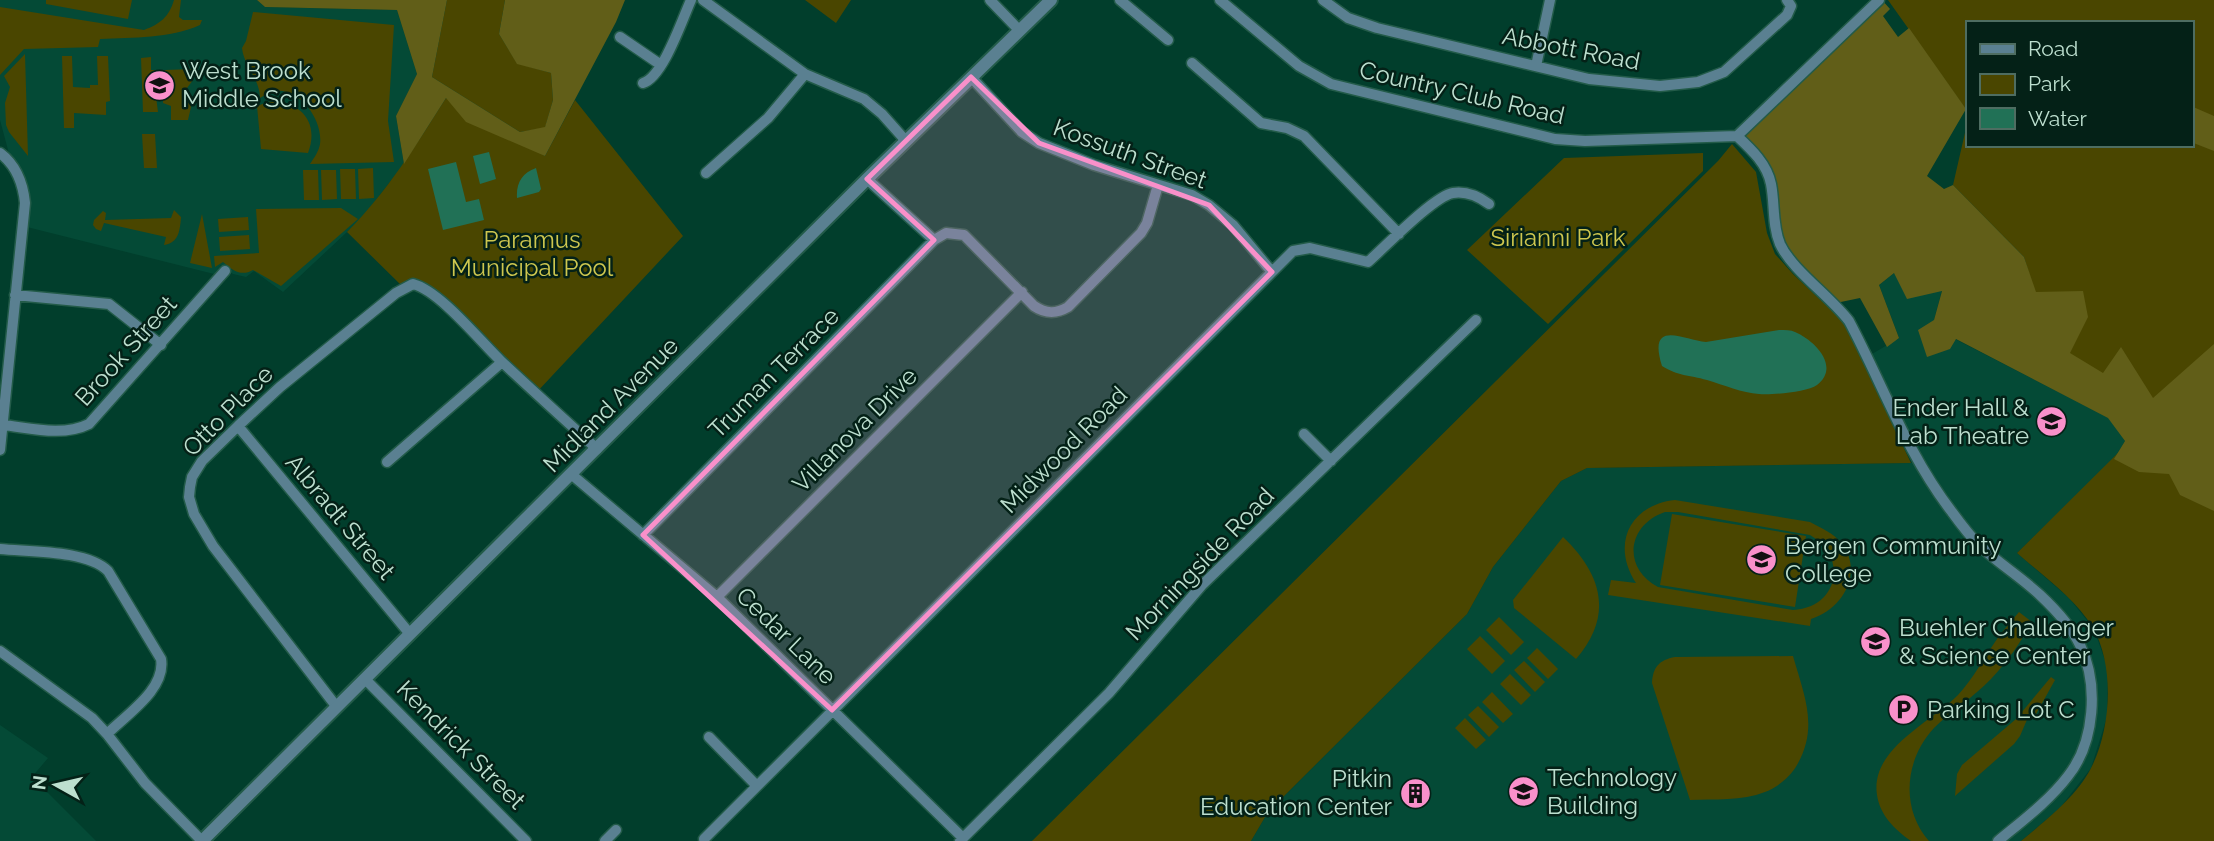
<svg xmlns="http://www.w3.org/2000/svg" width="2214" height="841" viewBox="0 0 2214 841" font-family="Raleway,sans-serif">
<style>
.built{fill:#044a36}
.green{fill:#4a4600;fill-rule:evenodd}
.forest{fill:#615e18}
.water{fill:#217156}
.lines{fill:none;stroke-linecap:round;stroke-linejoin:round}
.minor-casing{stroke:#235b49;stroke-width:13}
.tertiary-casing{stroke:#235b49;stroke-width:16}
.minor{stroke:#5a8091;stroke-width:10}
.tertiary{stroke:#5a8091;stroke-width:12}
.marked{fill:#f990ca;fill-opacity:0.2;stroke:#f990ca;stroke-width:5;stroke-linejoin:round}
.labels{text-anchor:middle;stroke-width:5;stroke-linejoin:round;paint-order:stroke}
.street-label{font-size:24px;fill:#bddfcf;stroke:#042117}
.poi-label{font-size:24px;fill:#bddfcf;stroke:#042117;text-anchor:start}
.park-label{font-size:24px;fill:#cec74f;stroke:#042117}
</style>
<rect width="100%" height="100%" fill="#013e2c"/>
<path class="built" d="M0,0H257L265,7L397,10L417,74L396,116L404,164L362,218L283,292L254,271L246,277L233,274L221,265L214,274L23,226L25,203L12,165L0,120Z
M1894,273L1942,290L1934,320L1955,339L2109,418L2125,441L2114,459L2017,553L2069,598L2094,629L2108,669L2107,717L2091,768L2060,808L2021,841H1251L1268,812L1467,614L1493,567L1561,481L1587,468L1911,463L1916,460L1867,357L1899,338L1879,285Z
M0,725L48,758L32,777L96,841H0Z"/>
<path class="green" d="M46,0H132L128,19L46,4Z
M174,0H181L179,17L183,20H202L200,25C169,39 134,37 100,39L98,47L24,49L0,75V7L144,30C160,24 169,17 174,0Z
M447,0H505L499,34L517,63L551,73L553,100L545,128L520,132L432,77Z
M805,0H851L836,23Z
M1888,0H2214V357L2158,409L2051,345L2024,257L1953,185L1967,124V145H2191V23H1967V111Z
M253,12L394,25L388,121L394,162L310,164C314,158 319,151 320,144C323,121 301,88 275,91C270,92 265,95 260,98C260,79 244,67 242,48L246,41Z
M25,54L28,156L9,132L6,125L5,103L10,87L4,76Z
M62,56H72L73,87L90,88V85H98L97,56H108L110,101L106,102V115L74,113V128H64Z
M151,57V70H161L154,81L158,112H143L141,58Z
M193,69V80L187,88L191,107L188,120H171V106L163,103L164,79H160L165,70Z
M446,98L545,156L575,100L683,236L536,393L424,287H403L347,232C387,192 416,145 446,98Z
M268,102C300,100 320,122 308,153L261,149L257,106Z
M142,134H155L157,168H144Z
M1732,144L1756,172L1767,233L1775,254L1793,274L1845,323L1911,463L1587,468L1561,481L1493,567L1467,614L1268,812L1251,841H1032L1718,161Z
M1703,153V171L1548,324L1467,250L1564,158Z
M373,168L374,198L359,199L358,169Z
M340,169H355L356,199H341Z
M303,170H318L319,200H304Z
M321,170H336L337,199L322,200Z
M341,208L358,219L281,286L253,270C241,277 232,270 223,262L215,267L214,256L259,253L256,209Z
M174,210L181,217C180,230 179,243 164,245L166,237L104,223L101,231L96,229L93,225L94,220L103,211L106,213L105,220L171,218Z
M202,214L212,268L190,263Z
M248,217L249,230L219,232L218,219Z
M249,235L250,249L220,251L219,237Z
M2126,445L2214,494V841H2021C2045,821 2077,796 2091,768C2111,730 2115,666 2093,628C2075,598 2043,576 2017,553Z
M1675,500L1810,522C1821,528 1834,533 1842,544C1864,573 1842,610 1811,619L1810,626L1608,595L1611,580L1636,583C1611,545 1629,505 1675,500ZM1665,512H1678L1810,535C1849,557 1838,608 1793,610L1658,587C1622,568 1627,525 1665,512Z
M1672,514L1806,536L1795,607L1660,585Z
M1563,537C1602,574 1614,615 1576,659L1514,608L1513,600Z
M2019,612L2032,622C2020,643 2008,661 1991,679C1974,697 1951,711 1934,728C1905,759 1900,808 1929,841H1911C1894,829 1880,815 1877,795C1870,749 1929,724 1958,695C1973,679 1983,659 1995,642C2002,631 2011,622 2019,612Z
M1499,617L1524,642L1511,655L1486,630Z
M1480,636L1505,661L1492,674L1467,649Z
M1537,648L1558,669L1548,679L1527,658Z
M1793,656C1804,695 1819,727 1797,765C1790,777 1778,787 1765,792C1742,801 1714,799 1690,800L1652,683C1653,667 1659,660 1675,657Z
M1524,661L1545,682L1535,692L1514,670Z
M1510,674L1531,695L1521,705L1500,684Z
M2051,677L2055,680L2035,716L2029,715L2020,736L2014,744L1955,796L1957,774L1962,765L2016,719Z
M1492,692L1513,714L1503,723L1482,702Z
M1478,706L1499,727L1489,737L1468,715Z
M1465,718L1486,740L1476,749L1455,728Z"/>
<path class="forest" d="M257,0H447L432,77L520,132L545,127L553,100L551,73L517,64L499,34L505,0H625L616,22L545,156L466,122L446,98L404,164L396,116L417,74L397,10L265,7Z
M1882,0L1890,9L1883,16L1898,37L1909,28L1966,109L1927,176L1944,189L1953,185L2024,257L2036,292L2083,291L2088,317L2070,353L2103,373L2121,347L2153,398L2214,344V511L2180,495L2169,474L2139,472L2114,459L2125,441L2108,418L1956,339L1950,349L1927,357L1918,330L1934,320L1942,291L1907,299L1894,273L1879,285L1899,338L1887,347L1860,298L1836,303L1781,245L1766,169L1737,136Z
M2191,106L2214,116V151L2191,142Z"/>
<path class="water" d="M489,152L496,179L480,184L473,156Z
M456,162L466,202L479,199L484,220L443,230L428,169Z
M536,168L541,189L539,192L517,198C516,183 522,173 536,168Z
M1779,330C1785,330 1791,330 1795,332C1814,340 1841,366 1817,385C1807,392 1773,395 1759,394C1742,393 1724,385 1707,380C1689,375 1678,376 1662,366C1647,318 1684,340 1706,342Z"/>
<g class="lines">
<defs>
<path id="minor" d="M703,0L805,74L864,99L882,114L906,141
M990,0L1019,30
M1120,0L1168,40
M1220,0L1299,66L1331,84L1555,139L1585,141L1737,136L1879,0
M1323,0L1348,18L1377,28L1589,79L1660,86L1698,82L1724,72L1787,15L1791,6L1787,0
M620,37L661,65
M1192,63L1261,123L1287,128L1304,136L1399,234
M1536,66L1550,0
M971,77L1022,132L1039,143L1094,165L1192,195L1209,205L1233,225L1272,272
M643,83C663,77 682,20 691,0
M1737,136C1752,150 1767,164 1771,184C1775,204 1772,225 1780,244C1792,270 1830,296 1849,321C1883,385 1907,454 1952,512C1960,523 1969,535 1979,545C1998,563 2021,577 2040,595C2055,609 2071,626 2080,645C2099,684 2095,742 2068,776C2049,801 2022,821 1998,841
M0,153C16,165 23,183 25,203L0,450
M706,173L768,118L805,74
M867,179L934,240L946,233L964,235L1034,306C1046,314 1056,314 1068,307L1141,233L1147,223L1158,185
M15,295L109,304L161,345
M3,425C30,428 63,437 89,424L225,271
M238,426L410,634
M1304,434L1331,461
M387,462L502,362
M571,474L717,597L963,838
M643,535L934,240
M0,549C30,552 87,550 108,571L161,659C166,689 127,714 107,734
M717,597L1022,292
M0,651L92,718L107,734L145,783L202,841
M365,679L526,841
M336,706L213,546L194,514L189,497L190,487L192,477L202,461L238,426L280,387L396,293L413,284C440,291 480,341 501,361C533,391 565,420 597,449
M709,737L757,786
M704,839L1293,251L1310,248L1368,262C1385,247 1434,196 1453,193C1466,191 1478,196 1489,204
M605,841L616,830
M960,841L1109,693L1202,585L1476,320"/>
<path id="tertiary" d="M202,841L867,179L1051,0"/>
</defs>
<use href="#minor" class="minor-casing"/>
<use href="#tertiary" class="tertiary-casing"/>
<use href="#minor" class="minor"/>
<use href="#tertiary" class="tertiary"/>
</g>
<path class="marked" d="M971,77L1039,143L1209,205L1272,272L832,710L643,535L934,240L867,179Z"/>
<defs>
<symbol id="school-disc" viewBox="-11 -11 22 22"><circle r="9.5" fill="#f990ca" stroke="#042117"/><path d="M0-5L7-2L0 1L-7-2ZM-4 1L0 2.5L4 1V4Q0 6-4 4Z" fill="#111"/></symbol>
<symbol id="university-disc" viewBox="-11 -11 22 22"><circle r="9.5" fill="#f990ca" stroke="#042117"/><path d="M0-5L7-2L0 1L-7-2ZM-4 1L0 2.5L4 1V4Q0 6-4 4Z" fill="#111"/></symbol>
<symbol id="parking-disc" viewBox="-11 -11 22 22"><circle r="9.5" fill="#f990ca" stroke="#042117"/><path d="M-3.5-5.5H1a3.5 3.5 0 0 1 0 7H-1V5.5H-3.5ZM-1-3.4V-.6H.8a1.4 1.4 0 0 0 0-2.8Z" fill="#111"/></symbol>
<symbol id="building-disc" viewBox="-11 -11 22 22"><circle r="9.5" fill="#f990ca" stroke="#042117"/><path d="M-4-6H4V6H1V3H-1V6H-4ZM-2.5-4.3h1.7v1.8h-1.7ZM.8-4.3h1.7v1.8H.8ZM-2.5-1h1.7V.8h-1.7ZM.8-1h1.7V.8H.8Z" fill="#111"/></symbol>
</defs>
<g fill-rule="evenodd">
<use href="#school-disc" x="142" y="68" width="35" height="35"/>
<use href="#university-disc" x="2034" y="404" width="35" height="35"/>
<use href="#university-disc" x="1744" y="542" width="35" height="35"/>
<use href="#university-disc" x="1858" y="624" width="35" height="35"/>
<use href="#parking-disc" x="1886" y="692" width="35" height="35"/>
<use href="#university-disc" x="1506" y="774" width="35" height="35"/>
<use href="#building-disc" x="1398" y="776" width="35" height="35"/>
</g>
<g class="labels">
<g class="street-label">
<text transform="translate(1571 49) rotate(11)" y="8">Abbott Road</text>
<text transform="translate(1462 93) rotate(13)" y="8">Country Club Road</text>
<text transform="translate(1130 154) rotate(20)" y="8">Kossuth Street</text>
<text transform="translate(126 351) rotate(-48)" y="8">Brook Street</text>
<text transform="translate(774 373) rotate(-45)" y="8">Truman Terrace</text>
<text transform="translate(611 405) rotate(-45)" y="8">Midland Avenue</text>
<text transform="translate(228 411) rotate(-45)" y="8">Otto Place</text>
<text transform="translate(855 430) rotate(-45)" y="8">Villanova Drive</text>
<text transform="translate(1064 450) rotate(-45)" y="8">Midwood Road</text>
<text transform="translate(340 517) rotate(50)" y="8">Albradt Street</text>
<text transform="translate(1200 564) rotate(-46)" y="8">Morningside Road</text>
<text transform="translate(786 636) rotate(44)" y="8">Cedar Lane</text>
<text transform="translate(461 745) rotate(45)" y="8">Kendrick Street</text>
</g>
<g class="poi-label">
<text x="182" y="79">West Brook<tspan x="182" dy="28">Middle School</tspan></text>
<text x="2029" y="416" text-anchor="end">Ender Hall &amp;<tspan x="2029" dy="28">Lab Theatre</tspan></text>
<text x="1785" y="554">Bergen Community<tspan x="1785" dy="28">College</tspan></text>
<text x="1899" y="636">Buehler Challenger<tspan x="1899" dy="28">&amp; Science Center</tspan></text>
<text x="1927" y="718">Parking Lot C</text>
<text x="1547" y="786">Technology<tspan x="1547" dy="28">Building</tspan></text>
<text x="1392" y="787" text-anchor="end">Pitkin<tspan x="1392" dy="28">Education Center</tspan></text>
</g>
<g class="park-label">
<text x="1558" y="246">Sirianni Park</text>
<text x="532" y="248">Paramus<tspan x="532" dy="28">Municipal Pool</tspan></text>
</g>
</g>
<rect x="1966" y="21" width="228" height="126" fill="#042117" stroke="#4e6d61" stroke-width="2"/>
<rect x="1980" y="44" width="35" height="10" fill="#5a8091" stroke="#4e6d61" stroke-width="2"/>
<text x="2028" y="56" font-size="21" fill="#bddfcf">Road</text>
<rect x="1980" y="74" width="35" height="21" fill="#4a4600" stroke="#4e6d61" stroke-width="2"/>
<text x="2028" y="91" font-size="21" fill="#bddfcf">Park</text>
<rect x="1980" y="108" width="35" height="21" fill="#217156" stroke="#4e6d61" stroke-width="2"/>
<text x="2028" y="126" font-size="21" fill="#bddfcf">Water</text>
<g transform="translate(56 785) rotate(278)" stroke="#042117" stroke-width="5" paint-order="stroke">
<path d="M0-5L12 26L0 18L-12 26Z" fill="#bddfcf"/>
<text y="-10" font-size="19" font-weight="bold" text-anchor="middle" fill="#bddfcf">N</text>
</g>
</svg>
